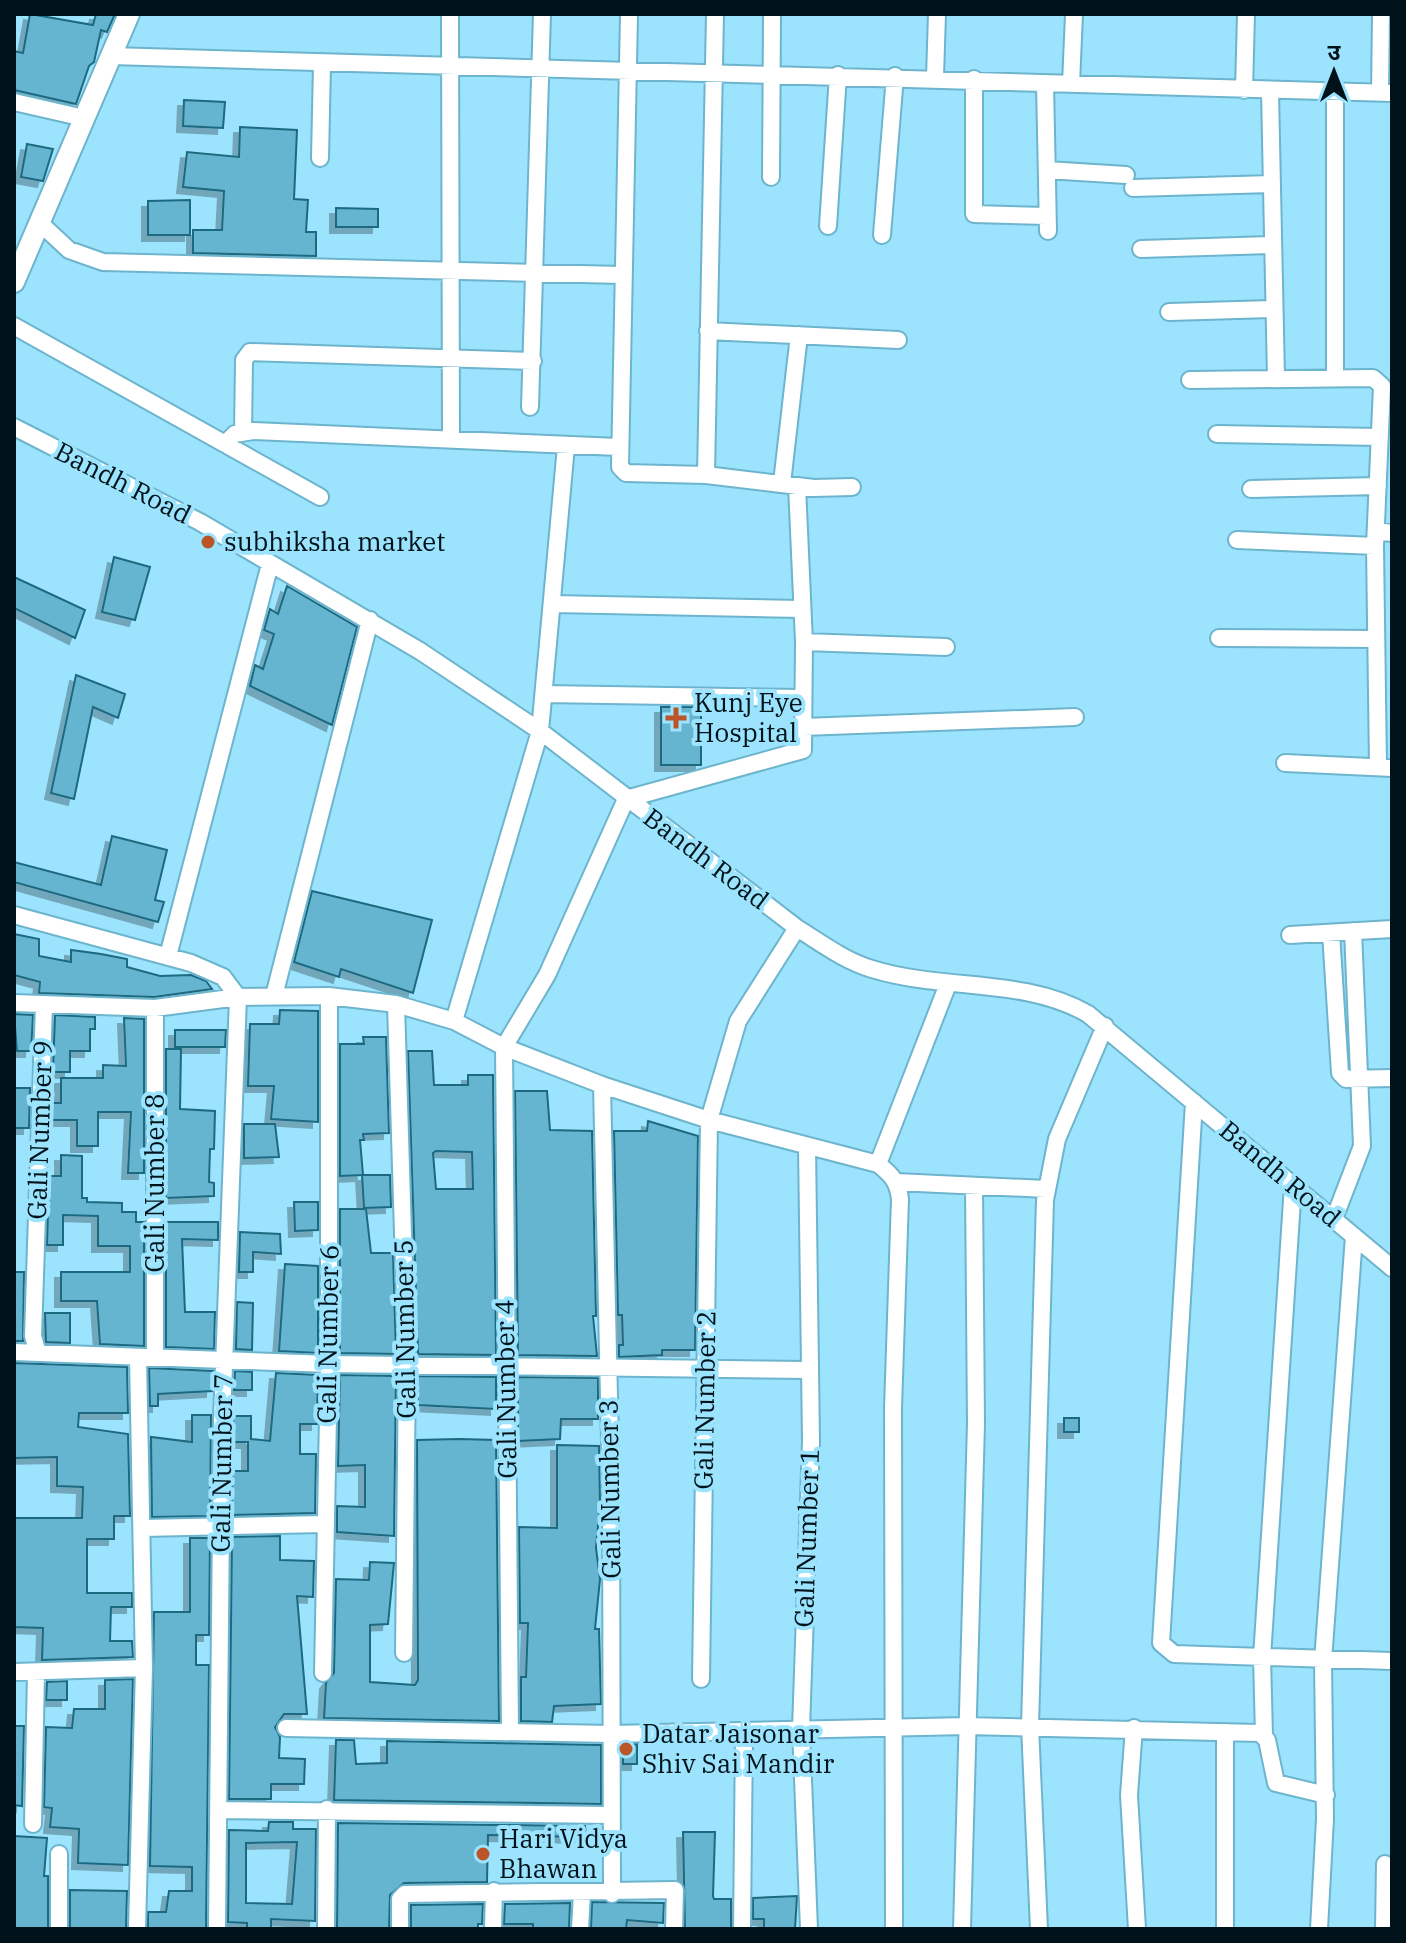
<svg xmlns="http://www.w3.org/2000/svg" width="1406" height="1943" viewBox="0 0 1406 1943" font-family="'IBM Plex Serif','Noto Sans Devanagari',serif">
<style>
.building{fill:#66b5d0;stroke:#1e6980;stroke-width:2;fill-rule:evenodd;filter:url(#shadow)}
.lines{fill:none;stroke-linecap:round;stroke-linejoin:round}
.minor-casing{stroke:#6db4cd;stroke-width:20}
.tertiary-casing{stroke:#6db4cd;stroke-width:24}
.minor{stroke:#fff;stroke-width:16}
.tertiary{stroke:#fff;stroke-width:20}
.poi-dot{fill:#bb5527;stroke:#9ce3fd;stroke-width:3}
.labels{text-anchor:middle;stroke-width:8;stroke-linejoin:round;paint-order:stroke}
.street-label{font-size:26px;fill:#00131b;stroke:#9ce3fd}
.poi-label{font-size:26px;fill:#00131b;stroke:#9ce3fd;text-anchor:start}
</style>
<defs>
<filter id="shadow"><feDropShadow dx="-6" dy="6" stdDeviation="0" flood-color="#0004"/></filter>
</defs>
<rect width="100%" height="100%" fill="#9ce3fd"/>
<path class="building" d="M30,14L93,25L96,14H115L107,32L101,30L94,62L89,66L76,104L14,90V51L23,53Z
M184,100L225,102L223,128L183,126Z
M240,127L297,130L294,199L308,200L306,232H316V256L193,253V230H222L224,191L183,187L187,152L239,157Z
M27,144L53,149L43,181L21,177Z
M190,200V235H148V201Z
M336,208L378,209V227H336Z
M114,557L150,567L135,620L102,612Z
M14,577L85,610L75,638L14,608Z
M287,586L357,627L332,725L250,686L255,665L263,669L274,634L264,630L270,609L278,614Z
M76,675L125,694L118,718L93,707L74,799L51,793Z
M661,707H701V765H661Z
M112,836L167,850L155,900L164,902L158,922L14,882V862L101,885Z
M312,891L432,920L413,993L341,969L339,977L294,962Z
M14,934L39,939V956L71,962V950L101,954L127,959V967L160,976L191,975L206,981L212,989L154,997L39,993L40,982L14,975Z
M280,1010L318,1011V1122L271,1119L274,1086H248L250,1024H279Z
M14,1014L33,1015L31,1051H17Z
M55,1015L95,1017V1029H90V1051H70V1072H53Z
M124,1018L144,1019V1173H128L131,1112H98V1146H77V1120H51L52,1103H61V1078H103V1065L126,1066Z
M175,1030H226L225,1047H175Z
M363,1037H386L389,1133L363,1134L364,1140H360L363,1175L340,1176V1044H364Z
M166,1049H181L180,1109L215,1111L214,1149H210L209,1182L214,1183V1196L166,1198Z
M408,1051H432L434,1085H468V1075H493L496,1355L418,1354ZM436,1151L472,1152L473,1189H436L433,1153Z
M14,1088H30L29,1128H14Z
M515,1091H547L550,1130L592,1131L596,1316H593L597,1356L518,1355Z
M648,1121L698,1136L695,1350H662V1355L619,1357V1345H623L622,1315H618L614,1131H647Z
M244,1124H275L279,1157L244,1158Z
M61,1155L82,1156V1198H87V1202L122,1203V1212H136V1222H144V1346L100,1344L97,1301H61V1272H130V1246H98V1216L63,1215V1245H47L49,1176H61Z
M362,1175H390L391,1207L364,1208Z
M294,1202H318V1230L295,1231Z
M340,1209H366L371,1253H393L396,1354L340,1353Z
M166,1222H218V1240L182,1239L185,1312H215L214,1349L166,1347Z
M240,1232L280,1234L281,1254L253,1252V1272H239Z
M285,1264L318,1266V1353L279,1351Z
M14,1272H24L23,1341H14Z
M237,1302L253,1303L252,1350L236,1349Z
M45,1313H70V1343L46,1342Z
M14,1363L127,1367L128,1413H79L78,1427L128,1434L130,1516H114V1539H87V1593H132V1607H111L110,1641H132L133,1657L42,1660L43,1628L14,1627V1518H82L83,1487L57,1486V1457L14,1458Z
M149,1368L213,1371L212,1391L158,1394V1406H150Z
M235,1371L252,1372V1390H234Z
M276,1373L318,1375L317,1424H300V1454H316L315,1513L232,1515V1471H248V1442H233V1416H251V1439L270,1441Z
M340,1375L396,1376L394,1536L337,1532V1506L365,1507V1465L338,1466Z
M418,1376L496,1377V1409L418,1405Z
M518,1377L598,1378V1419H561L560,1439L518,1441Z
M192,1415H211L210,1516L152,1517L151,1437L192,1442Z
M1064,1418H1079V1432H1064Z
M459,1439L496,1440L499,1721L324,1718L326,1683L334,1673L336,1579L369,1580L370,1562L394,1563L388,1624L370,1625V1682L415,1685L418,1680L417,1440Z
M557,1445L599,1446L600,1504L596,1548L600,1579L595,1629H599L601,1704L554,1706L552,1722L521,1721V1677H526L528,1623H520L519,1527L557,1528Z
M280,1536V1560L314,1561L313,1597L297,1596L307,1714H284L275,1727L280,1737L279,1758L305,1759L304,1784H271V1799H229L232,1537Z
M190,1538H210L209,1635H196V1665H209L206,1929L148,1928V1912H166L169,1891H192V1867L150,1866L154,1612H190Z
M133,1679L128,1865L78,1863L79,1829L50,1827L52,1808L44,1807L46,1727L72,1728L74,1709H105V1680Z
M67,1681V1700H46L47,1682Z
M14,1726H24L22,1806L14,1805Z
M336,1740H354L356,1764L387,1763V1741L601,1745V1804L334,1800Z
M637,1744V1764H623V1745Z
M269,1822H293V1829H316L315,1921L271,1919V1929H247V1923L228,1922L229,1830L268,1831ZM297,1842L292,1904L246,1903V1843Z
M338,1823L585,1826L586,1837L488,1835L487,1882L404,1883L390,1895L389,1929H337Z
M683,1832H715L713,1896L714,1899H731V1929H685Z
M14,1836L47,1838L44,1876H48V1929H14Z
M70,1890L127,1891L126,1929H70Z
M797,1896L795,1929H764V1919H753V1898Z
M592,1902L664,1903L663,1923L627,1920L626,1929H591Z
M570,1903L569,1929H533V1924H504L505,1904Z
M483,1904L482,1924H478V1929H411V1905Z"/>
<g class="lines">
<defs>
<path id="minor" d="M450,14L451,440
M629,14L620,467L626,473L706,475L814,488L852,487
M111,56L1392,93
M935,77L937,14
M974,79V214L1047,216
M1045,83L1048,231
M1071,84L1074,14
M1244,90L1246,14
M1270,92L1276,378
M1380,93L1381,14
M14,102L84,118
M320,158L322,64
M1047,170L1126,175
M771,177L772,14
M1133,188L1272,184
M40,223L69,250L103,262L622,275
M828,226L838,75
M882,235L895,76
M1141,249L1271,245
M1169,312L1274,309
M14,326L320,497
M708,331L898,340
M1335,378V91
M1190,380L1373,378L1382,386L1375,546L1378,767
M530,407L542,14
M14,427L200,522L420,651L540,731L797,928C821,943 845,961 872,969C943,991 1024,977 1088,1014L1392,1268
M243,432L244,360L250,352L533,361
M1217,434L1380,437
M225,444L235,434L253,431L618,447
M706,475L715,14
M782,483L799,335
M1251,489L1378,486
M1376,531L1392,533
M1237,540L1375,546
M553,604L801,609
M1219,638L1375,639
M804,642L946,647
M544,694L802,698
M803,727L1075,717
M1285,763L1392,768
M14,915L191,963L223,977L238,997L222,1419L217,1929
M1331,933L1340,1073L1346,1079L1392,1078
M1290,935L1392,929
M168,956L270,564
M274,996L370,620
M14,1003L155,1008L238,997L329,996L396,1004L454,1021L504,1047L602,1085L709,1120L878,1164C892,1175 898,1182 900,1199L893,1408L894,1929
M396,1004L407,1365L404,1653
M155,1008V1357
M454,1021L540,731L566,446
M602,1085L611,1487L612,1894
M1194,1102L1161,1643L1174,1654L1392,1661
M807,1146L811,1441L801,1729L809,1929
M878,1164L948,984
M896,1182L1046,1189
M1334,1219L1362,1146L1353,931
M37,1350L33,1336L44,1005
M14,1352L329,1364L807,1370
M143,1528L324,1524
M14,1672L144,1668
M323,1673L329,1364V996
M701,1679L709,1120L738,1021L797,928
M286,1728L611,1734L967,1726L1260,1733L1267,1740L1276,1783L1326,1795
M1134,1728L1129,1795L1137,1929
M510,1731L504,1047L547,975L626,799L803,750L804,642L797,486
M1264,1735L1262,1657L1293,1185
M219,1810L610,1815
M33,1824L36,1673
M59,1854V1929
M137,1929L144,1668L138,1357
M326,1929L327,1809
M400,1929V1899L405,1894L675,1890L674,1929
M493,1929L494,1891
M580,1929L582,1893
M742,1929L744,1731
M962,1929L976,1423L974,1186
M1039,1929L1030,1726L1045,1200L1057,1139L1105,1026
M1225,1929V1732
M1319,1929L1325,1819L1323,1661L1354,1236
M1384,1929L1385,1864"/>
<path id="tertiary" d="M14,282L129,14"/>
</defs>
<use href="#minor" class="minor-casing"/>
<use href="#tertiary" class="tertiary-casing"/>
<use href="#minor" class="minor"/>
<use href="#tertiary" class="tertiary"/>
</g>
<g class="poi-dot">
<circle cx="208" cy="542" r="8"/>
<path d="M672 706h8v8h8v8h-8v8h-8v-8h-8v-8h8z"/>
<circle cx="626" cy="1749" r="8"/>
<circle cx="483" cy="1854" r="8"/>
</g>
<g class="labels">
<g class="street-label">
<text transform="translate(123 483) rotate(27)" y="9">Bandh Road</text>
<text transform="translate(706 859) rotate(37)" y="9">Bandh Road</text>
<text transform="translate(40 1130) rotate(-88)" y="9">Gali Number 9</text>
<text transform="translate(1280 1174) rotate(40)" y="9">Bandh Road</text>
<text transform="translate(155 1183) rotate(-90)" y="9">Gali Number 8</text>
<text transform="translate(405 1329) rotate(-91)" y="9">Gali Number 5</text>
<text transform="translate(328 1334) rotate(-89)" y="9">Gali Number 6</text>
<text transform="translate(506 1389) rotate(-91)" y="9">Gali Number 4</text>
<text transform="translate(705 1400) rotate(-89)" y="9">Gali Number 2</text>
<text transform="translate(222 1463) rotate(-89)" y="9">Gali Number 7</text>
<text transform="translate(610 1489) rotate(-91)" y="9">Gali Number 3</text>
<text transform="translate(807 1538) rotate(-88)" y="9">Gali Number 1</text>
</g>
<g class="poi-label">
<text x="224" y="551">subhiksha market</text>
<text x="694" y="712">Kunj Eye<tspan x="694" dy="30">Hospital</tspan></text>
<text x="642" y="1743">Datar Jaisonar<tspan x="642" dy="30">Shiv Sai Mandir</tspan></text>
<text x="499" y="1848">Hari Vidya<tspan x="499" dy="30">Bhawan</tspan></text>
</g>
</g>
<rect width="1406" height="1943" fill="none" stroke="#00131b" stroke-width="32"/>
<g transform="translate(1334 72)" stroke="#9ce3fd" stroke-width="6" paint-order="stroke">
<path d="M0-6L14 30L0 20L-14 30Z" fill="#00131b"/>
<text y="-12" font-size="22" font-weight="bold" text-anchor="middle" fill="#00131b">उ</text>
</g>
</svg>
